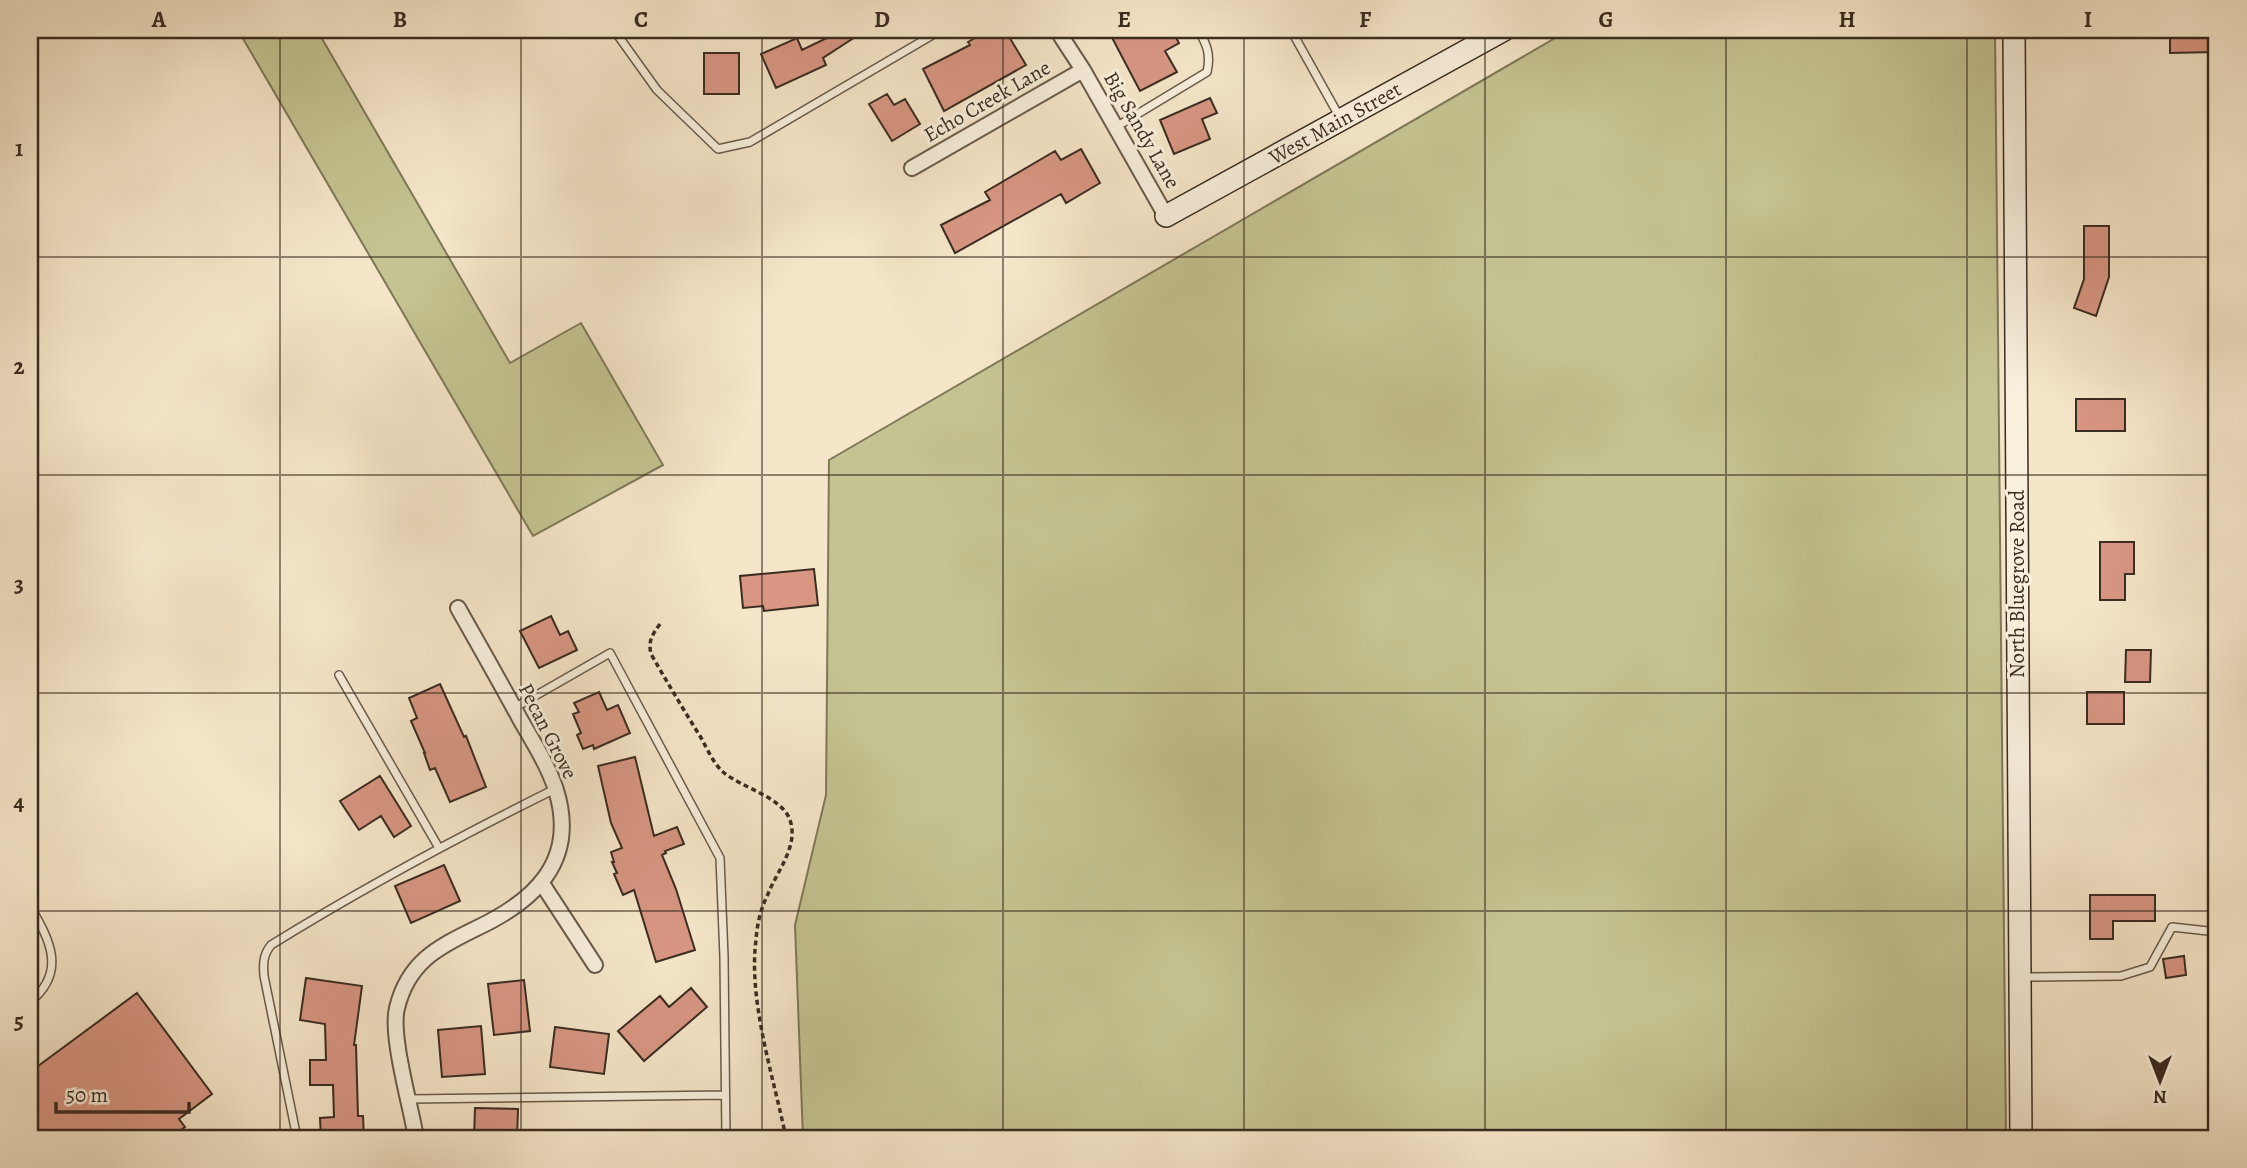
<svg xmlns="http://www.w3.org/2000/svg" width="2247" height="1168" viewBox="0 0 2247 1168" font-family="Alegreya,serif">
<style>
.green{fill:#c4c391;stroke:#7f7859;stroke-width:2}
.building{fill:#d89683;stroke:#3a2c21;stroke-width:2}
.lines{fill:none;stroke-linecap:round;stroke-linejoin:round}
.lane-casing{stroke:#695a4b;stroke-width:10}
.street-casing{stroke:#695a4b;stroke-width:18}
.secondary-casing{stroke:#3a2c21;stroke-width:24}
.path{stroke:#3a2c21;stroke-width:3.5;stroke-dasharray:5 3.5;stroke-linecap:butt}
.lane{stroke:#f8efdc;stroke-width:7}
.street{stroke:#f8efdc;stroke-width:14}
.secondary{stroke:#f8efdc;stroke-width:21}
.grid{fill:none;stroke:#3a2c21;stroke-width:2;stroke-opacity:0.55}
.labels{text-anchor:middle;stroke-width:6;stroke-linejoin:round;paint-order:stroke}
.street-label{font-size:21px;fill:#3a2c21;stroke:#f8efdc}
.neatline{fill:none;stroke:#3a2c21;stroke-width:2.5}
.grid-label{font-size:23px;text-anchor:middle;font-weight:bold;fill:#3a2c21}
</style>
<rect width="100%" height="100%" fill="#f5e6c9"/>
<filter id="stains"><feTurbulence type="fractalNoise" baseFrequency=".00286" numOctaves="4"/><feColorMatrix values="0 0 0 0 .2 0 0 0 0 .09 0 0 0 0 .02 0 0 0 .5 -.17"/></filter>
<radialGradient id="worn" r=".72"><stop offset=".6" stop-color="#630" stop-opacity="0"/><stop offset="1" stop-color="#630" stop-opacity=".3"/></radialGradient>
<path class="green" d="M238,30H317L510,363L581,323L663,465L533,536Z
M1569,30H1995L2006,1138H803L795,925L826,795L829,460Z"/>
<path class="building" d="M827,30H866L823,58L826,65L776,88L761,54L797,38L802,50L831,36Z
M989,30H1005L1026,65L944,111L923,69L970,45L968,42Z
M1108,30H1172L1179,43L1165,51L1177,72L1140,91Z
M2170,30H2215V52L2170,53Z
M704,53H739V94H704Z
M887,94L894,105L905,99L920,124L892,141L869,104Z
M1210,98L1217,113L1202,119L1210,139L1174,154L1160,120Z
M1081,149L1100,183L1066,203L1061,194L955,253L941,225L990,200L985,192L1055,151L1061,160Z
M2084,226H2109V277L2096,316L2074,308L2084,279Z
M2076,399H2125V431H2076Z
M2100,542H2134V574H2125V600H2100Z
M814,569L818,605L764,611L763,606L743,608L740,576Z
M551,616L560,635L568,631L577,650L539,668L520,631Z
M2126,650H2151L2150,682H2125Z
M440,684L464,737L466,736L486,787L450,802L435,768L430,770L424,753H425L411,721L417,718L409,698Z
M599,692L607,710L618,705L630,733L594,749L593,745L583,749L577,735L581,733L573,714L579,712L574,703Z
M2087,692H2124V724H2087Z
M635,757L654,836L677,827L684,844L665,851L666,853L662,855L676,889L695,950L656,962L634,890L623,895L614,874L617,873L612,862H614L611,852L622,848L611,823L598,766Z
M380,776L411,826L394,837L381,816L359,830L340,801Z
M444,865L460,901L411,923L395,886Z
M2090,895H2155V921H2113V939H2090Z
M2184,956L2186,975L2166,978L2163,959Z
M306,978L362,986L354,1045H356L358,1116H363L364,1138H321L320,1118L334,1117L333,1085H310V1060H326L325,1024L300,1020Z
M524,980L530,1031L494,1035L488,984Z
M691,988L707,1007L644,1061L618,1031L660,996L669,1007Z
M137,993L212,1094L179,1119L185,1127L170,1138H30V1072Z
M481,1026L485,1074L442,1077L438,1030Z
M555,1027L609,1034L604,1074L550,1067Z
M475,1108L518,1109L517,1138H474Z"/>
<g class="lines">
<defs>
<path id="lane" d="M614,30L657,90L718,149L750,142L941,30
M1291,30L1339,116
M1116,127L1207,72C1211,55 1207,44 1198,30
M339,675L439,848
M514,708L610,653L720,858L724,957L726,1138
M30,906C50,940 67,972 30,1002
M2024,977L2121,976L2150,967L2172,927L2217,932
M410,1099L725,1095
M297,1138L264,976C263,964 263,955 271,945C363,888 458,837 555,789"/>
<path id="street" d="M1057,30L1083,70L1166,216
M912,168L1083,70
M541,882L595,965
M416,1138C411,1106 390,1036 397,1008C408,963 436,948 475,929C535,901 578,861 556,790C548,765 533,742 520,719C500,682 479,645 458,608"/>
<path id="secondary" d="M2014,30L2021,1138
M1166,216L1504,30"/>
</defs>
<use href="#lane" class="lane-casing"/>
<use href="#street" class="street-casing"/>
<use href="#secondary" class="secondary-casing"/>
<path class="path" d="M660,624C652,635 648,641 651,654C667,682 683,709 700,736C707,748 713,763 723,772C742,788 782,797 790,820C799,846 777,871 768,894C761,908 757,924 756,940C748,1001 774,1078 786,1138"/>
<use href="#lane" class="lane"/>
<use href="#street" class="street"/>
<use href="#secondary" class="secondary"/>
</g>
<path class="grid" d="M280,30V1138M521,30V1138M762,30V1138M1003,30V1138M1244,30V1138M1485,30V1138M1726,30V1138M1967,30V1138M30,257H2217M30,475H2217M30,693H2217M30,911H2217"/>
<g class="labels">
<g class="street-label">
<text transform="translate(987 101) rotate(-30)" y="7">Echo Creek Lane</text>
<text transform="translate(1335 123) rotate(-29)" y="7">West Main Street</text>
<text transform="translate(1142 130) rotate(60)" y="7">Big Sandy Lane</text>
<text transform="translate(2017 584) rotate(-90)" y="7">North Bluegrove Road</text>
<text transform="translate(548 731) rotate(63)" y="7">Pecan Grove</text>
</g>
</g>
<rect width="2247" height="1168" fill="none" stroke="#f5e6c9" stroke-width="77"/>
<g transform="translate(2160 1081) rotate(180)" stroke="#f8efdc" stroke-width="5" paint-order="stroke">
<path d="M0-5L12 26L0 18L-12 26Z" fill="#3a2c21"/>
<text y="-10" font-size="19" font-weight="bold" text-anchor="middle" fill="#3a2c21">N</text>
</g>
<path d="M56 1102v10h133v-10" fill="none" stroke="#3a2c21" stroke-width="3.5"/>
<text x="66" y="1102" font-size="21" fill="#3a2c21" stroke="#f8efdc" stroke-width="5" paint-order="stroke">50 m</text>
<rect x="38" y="38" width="2170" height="1092" class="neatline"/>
<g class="grid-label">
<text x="159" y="27">A</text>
<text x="400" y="27">B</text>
<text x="641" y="27">C</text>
<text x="882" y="27">D</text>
<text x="1124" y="27">E</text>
<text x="1365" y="27">F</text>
<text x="1606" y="27">G</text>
<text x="1847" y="27">H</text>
<text x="2088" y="27">I</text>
<text x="19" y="156">1</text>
<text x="19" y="374">2</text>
<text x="19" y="592">3</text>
<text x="19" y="810">4</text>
<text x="19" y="1028">5</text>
</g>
<rect width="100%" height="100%" filter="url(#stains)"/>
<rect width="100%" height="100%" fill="url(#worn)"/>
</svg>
